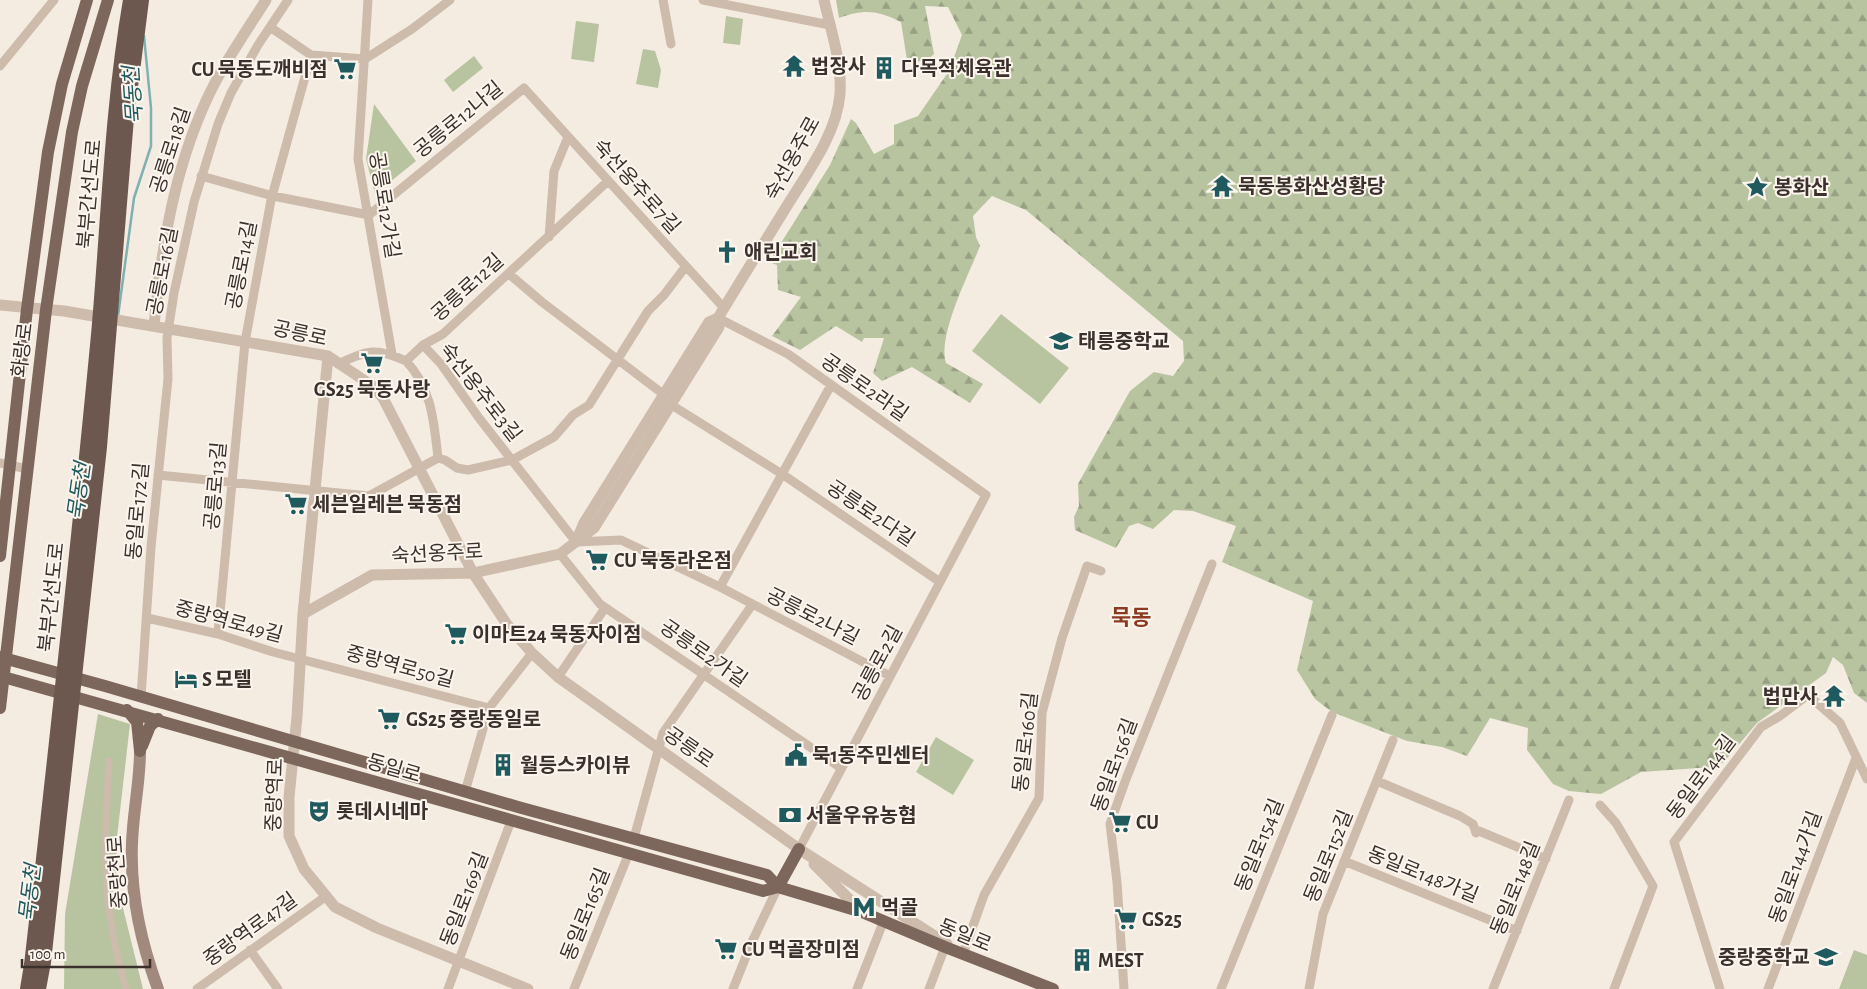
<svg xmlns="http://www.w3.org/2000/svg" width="1867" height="989" viewBox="0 0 1867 989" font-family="'Alegreya Sans','Noto Sans KR',sans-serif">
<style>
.green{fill:#b8c4a0}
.forest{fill:url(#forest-firs)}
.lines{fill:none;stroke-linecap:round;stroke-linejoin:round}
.stream{stroke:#7fb0b2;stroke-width:2.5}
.pedestrian{stroke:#cdbbac;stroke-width:7}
.minor{stroke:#cdbbac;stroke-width:9}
.tertiary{stroke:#cdbbac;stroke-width:11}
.secondary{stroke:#a18a7d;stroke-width:12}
.primary{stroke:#7d675c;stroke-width:12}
.trunk{stroke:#6c584f;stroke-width:14}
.trunk-bridge{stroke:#6c584f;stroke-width:14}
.labels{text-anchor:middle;stroke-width:4;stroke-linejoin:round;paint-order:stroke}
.poi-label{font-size:20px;font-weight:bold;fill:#3b302b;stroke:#fbf5ee;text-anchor:start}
.street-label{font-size:20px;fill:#3b302b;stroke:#fbf5ee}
.water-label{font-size:21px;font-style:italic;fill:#1f5a5e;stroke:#fbf5ee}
.quarter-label{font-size:22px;font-weight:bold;fill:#8c3b22;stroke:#fbf5ee}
</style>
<defs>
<pattern id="forest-firs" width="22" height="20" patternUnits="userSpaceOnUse" patternTransform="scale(1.25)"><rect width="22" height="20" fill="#b8c4a0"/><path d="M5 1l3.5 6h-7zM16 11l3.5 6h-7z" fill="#97a083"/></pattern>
</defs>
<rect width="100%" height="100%" fill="#f4ebe1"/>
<path class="green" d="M726,16L743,19L740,45L723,43Z
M576,21L599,24L594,62L571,59Z
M643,49L655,51L661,70L658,88L636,84Z
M474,56L483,68L453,92L444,80Z
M374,104L416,161L375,194L366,159Z
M1001,314L1069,368L1040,404L972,351Z
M98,714L130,724L116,846L118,888L143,989H64L65,914Z
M936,737L974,760L953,795L916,772Z
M1854,950L1867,955V989H1839Z"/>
<path class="forest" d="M836,0H1867V703L1854,693L1843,665L1833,657L1826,673L1757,723L1724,762L1713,767L1641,772L1601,794L1569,791L1553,784L1527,750L1528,728L1490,718L1467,756L1442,747L1407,741L1332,712L1315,699L1297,670L1313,601L1222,562L1236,526L1193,511L1174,510L1153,529L1138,523L1129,526L1116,548L1075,530L1074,517L1079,506L1078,484L1130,391L1154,372L1173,376L1184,361L1183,341L1026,210L992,196L973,216L976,237L980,246C969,274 937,336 946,363L983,384L970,403L912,367L882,381L873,373L884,338H864L862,342L836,326L800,350L772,336L801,297L778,290L777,265L769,262L830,165L851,119L856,123L874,154L894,144V125L918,116L949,71L962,35L948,7L925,6L934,54C927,61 917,63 907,60L901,22C877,10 864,9 839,18Z"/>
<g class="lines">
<path class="stream" d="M118,316L134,198L151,146V108L144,36"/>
<path class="pedestrian" d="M109,761C104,844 101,908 126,989"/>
<path class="minor" d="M368,0L358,159L392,354
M663,0L671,44
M703,0L830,25
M270,27L311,55L365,59L412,29L450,0
M0,66L54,0
M201,176L273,196L369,215L524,88L724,308
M549,237L554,171L568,137
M509,274L542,302L663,394
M718,318L788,354L986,495L799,849
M423,345L441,364L479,418L576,542L621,540L720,587L890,676
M406,361C432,388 434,423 438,458
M338,364C368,350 376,347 406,361L423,345L443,334L608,181
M670,404L782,474L940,582
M0,463L27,469
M158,475L369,496L438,458L445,460L457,468L468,470L512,460L554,437L573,415L589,405L648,311L664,295L686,266
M560,554L600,604L841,768
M720,587L831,385
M147,618L218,634L273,652L489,708
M218,634L245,342L271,200L311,55
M558,677L605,608
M141,697L151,547L168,379L167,338L174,293L194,202L218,124L231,93L258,45L288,0
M1377,781L1460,816L1473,824L1476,833L1479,831L1546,859
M465,792L489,708L532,653
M1600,805L1616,823L1653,886L1614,989
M634,838L663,733L752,605
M1344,861L1517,931
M250,950L278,989
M963,954L984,895L1039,798L1042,713L1062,638L1087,566L1101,571
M197,989L325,897
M448,989L511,821
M574,989L629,853
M733,989L751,944L778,887
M857,989L884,920
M929,989L945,947
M1124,989L1117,882L1110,824L1126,779L1212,564
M1221,989L1332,715
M1309,989L1323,914L1393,740
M1493,989L1569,800
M1720,989L1674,842L1761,727L1780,716L1808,695L1840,723L1867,779
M1768,989L1856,758"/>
<path class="tertiary" d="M0,305L64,311L328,356L374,387L383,398L473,573L506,623L532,653L558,677L799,849L947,944
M154,326C161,250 174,171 206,101C222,66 245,33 266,0
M328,356L303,614L297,717L289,797V836L304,869L335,907L377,928L528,989
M576,542L584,523L709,322L718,318C742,278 766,240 790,201C810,169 837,132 840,94C842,62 831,31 824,0
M303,614L372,575L473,573L560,554L594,528L719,327L718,318
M814,864L862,912"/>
<path class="secondary" d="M140,751C140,782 133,812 132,843C130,892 141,943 158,989"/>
<path class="primary" d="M0,556L27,309L48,152L62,84L87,0
M0,657L105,686L518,807L767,875L778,887L862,912L945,947L1053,989
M0,676L763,891L778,887
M0,708L46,310L72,132L82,86L108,0
M127,710L137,722L140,751
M142,746L150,726L158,719
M778,887L799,849"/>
<path class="trunk" d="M27,989L31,965
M39,989L44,962"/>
<path class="trunk-bridge" d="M44,962L100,447L127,118L142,0
M31,965C55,755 78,545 98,335C108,223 111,110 130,0"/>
</g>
<defs>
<symbol id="temple-bare" viewBox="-9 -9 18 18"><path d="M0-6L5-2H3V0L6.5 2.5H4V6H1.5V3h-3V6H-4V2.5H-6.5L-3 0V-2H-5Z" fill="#1f5a5e" stroke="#fbf5ee" stroke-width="2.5" paint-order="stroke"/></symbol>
<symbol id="building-bare" viewBox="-9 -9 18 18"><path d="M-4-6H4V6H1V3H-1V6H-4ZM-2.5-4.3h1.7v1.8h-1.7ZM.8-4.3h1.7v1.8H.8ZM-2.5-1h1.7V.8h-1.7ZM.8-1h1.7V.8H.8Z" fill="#1f5a5e" stroke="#fbf5ee" stroke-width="2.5" paint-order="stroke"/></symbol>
<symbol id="supermarket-bare" viewBox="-9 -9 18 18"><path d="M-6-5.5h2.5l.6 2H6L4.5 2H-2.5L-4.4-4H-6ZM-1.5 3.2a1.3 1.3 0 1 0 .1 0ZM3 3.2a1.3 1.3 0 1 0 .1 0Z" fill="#1f5a5e" stroke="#fbf5ee" stroke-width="2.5" paint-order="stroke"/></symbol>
<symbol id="sight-bare" viewBox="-9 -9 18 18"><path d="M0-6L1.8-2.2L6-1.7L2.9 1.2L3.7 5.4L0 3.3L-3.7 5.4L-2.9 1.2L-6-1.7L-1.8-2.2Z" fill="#1f5a5e" stroke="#fbf5ee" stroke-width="2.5" paint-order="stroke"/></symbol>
<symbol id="church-bare" viewBox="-9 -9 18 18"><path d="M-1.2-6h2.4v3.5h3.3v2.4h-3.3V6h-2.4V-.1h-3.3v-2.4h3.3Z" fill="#1f5a5e" stroke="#fbf5ee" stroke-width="2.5" paint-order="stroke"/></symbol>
<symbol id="school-bare" viewBox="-9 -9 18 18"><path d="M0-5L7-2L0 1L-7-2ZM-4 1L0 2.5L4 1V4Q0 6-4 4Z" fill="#1f5a5e" stroke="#fbf5ee" stroke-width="2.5" paint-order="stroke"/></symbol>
<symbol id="hotel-bare" viewBox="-9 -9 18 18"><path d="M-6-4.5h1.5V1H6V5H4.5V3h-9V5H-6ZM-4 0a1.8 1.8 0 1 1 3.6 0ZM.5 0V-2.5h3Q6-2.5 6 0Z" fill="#1f5a5e" stroke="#fbf5ee" stroke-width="2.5" paint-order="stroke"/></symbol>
<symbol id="civic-bare" viewBox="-9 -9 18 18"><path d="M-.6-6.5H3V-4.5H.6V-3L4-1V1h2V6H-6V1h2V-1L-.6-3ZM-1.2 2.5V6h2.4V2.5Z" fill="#1f5a5e" stroke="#fbf5ee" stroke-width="2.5" paint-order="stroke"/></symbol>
<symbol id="theatre-bare" viewBox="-9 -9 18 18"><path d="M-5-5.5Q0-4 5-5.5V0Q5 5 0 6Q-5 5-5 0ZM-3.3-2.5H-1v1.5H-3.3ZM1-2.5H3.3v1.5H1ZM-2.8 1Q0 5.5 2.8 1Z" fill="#1f5a5e" stroke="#fbf5ee" stroke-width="2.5" paint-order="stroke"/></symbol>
<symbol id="bank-bare" viewBox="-9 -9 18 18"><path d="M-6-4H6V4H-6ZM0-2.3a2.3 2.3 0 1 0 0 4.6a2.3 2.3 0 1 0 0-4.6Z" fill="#1f5a5e" stroke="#fbf5ee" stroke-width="2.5" paint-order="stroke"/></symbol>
<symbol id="metro-bare" viewBox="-9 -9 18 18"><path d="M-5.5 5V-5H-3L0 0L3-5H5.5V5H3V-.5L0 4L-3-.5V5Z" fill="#1f5a5e" stroke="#fbf5ee" stroke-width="2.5" paint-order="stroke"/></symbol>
</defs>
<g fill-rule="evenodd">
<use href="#temple-bare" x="778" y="50" width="32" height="32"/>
<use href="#building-bare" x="868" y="52" width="32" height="32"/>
<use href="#supermarket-bare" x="329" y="53" width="32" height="32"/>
<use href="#temple-bare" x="1206" y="170" width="32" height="32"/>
<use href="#sight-bare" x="1741" y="171" width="32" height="32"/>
<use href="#church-bare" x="711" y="236" width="32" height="32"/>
<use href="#school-bare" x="1045" y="325" width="32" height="32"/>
<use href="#supermarket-bare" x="356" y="347" width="32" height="32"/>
<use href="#supermarket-bare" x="280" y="488" width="32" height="32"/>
<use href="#supermarket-bare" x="581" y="544" width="32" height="32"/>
<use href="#supermarket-bare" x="440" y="618" width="32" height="32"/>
<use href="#hotel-bare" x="170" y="663" width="32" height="32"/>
<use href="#temple-bare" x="1818" y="680" width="32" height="32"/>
<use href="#supermarket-bare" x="373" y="703" width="32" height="32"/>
<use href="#civic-bare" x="780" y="739" width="32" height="32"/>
<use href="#building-bare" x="487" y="749" width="32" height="32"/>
<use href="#theatre-bare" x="303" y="795" width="32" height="32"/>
<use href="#bank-bare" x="774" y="799" width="32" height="32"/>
<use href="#supermarket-bare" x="1104" y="806" width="32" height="32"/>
<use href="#metro-bare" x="848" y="891" width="32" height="32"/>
<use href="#supermarket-bare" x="1110" y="903" width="32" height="32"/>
<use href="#supermarket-bare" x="710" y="933" width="32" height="32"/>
<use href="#school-bare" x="1810" y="941" width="32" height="32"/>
<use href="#building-bare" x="1066" y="944" width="32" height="32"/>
</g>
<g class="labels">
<g class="poi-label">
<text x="811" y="73">법장사</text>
<text x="901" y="75">다목적체육관</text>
<text x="328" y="76" text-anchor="end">CU 묵동도깨비점</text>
<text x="1238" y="193">묵동봉화산성황당</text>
<text x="1774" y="194">봉화산</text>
<text x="744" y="259">애린교회</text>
<text x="1078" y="348">태릉중학교</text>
<text x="372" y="396" text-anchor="middle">GS25 묵동사랑</text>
<text x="312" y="511">세븐일레븐 묵동점</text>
<text x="614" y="567">CU 묵동라온점</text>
<text x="472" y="641">이마트24 묵동자이점</text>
<text x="202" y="686">S 모텔</text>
<text x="1818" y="703" text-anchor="end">법만사</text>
<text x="406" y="726">GS25 중랑동일로</text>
<text x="812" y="762">묵1동주민센터</text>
<text x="520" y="772">월등스카이뷰</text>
<text x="336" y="818">롯데시네마</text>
<text x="806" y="822">서울우유농협</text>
<text x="1136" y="829">CU</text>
<text x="881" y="914">먹골</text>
<text x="1142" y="926">GS25</text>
<text x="742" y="956">CU 먹골장미점</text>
<text x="1810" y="964" text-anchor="end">중랑중학교</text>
<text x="1098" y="967">MEST</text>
</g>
<g class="street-label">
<text transform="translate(458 119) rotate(-39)" y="7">공릉로12나길</text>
<text transform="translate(170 150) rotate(-72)" y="7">공릉로18길</text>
<text transform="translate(792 158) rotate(-61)" y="7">숙선옹주로</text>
<text transform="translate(637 186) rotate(48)" y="7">숙선옹주로7길</text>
<text transform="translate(89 194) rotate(-85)" y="7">북부간선도로</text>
<text transform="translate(385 205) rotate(81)" y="7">공릉로12가길</text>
<text transform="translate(241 265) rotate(-79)" y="7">공릉로14길</text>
<text transform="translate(162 271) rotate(-79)" y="7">공릉로16길</text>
<text transform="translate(467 287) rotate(-42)" y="7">공릉로12길</text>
<text transform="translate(300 333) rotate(12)" y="7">공릉로</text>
<text transform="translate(22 350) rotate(-83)" y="7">화랑로</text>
<text transform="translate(865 387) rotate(35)" y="7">공릉로2라길</text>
<text transform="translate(481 392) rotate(52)" y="7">숙선옹주로3길</text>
<text transform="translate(215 486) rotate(-85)" y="7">공릉로13길</text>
<text transform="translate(137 511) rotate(-85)" y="7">동일로172길</text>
<text transform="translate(871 513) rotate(34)" y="7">공릉로2다길</text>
<text transform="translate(437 553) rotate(-3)" y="7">숙선옹주로</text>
<text transform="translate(51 597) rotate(-84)" y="7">북부간선도로</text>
<text transform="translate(813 616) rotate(27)" y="7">공릉로2나길</text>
<text transform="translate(229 621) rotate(15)" y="7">중랑역로49길</text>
<text transform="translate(704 653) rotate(35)" y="7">공릉로2가길</text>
<text transform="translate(877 663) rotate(-62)" y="7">공릉로2길</text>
<text transform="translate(400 666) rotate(15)" y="7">중랑역로50길</text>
<text transform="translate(1025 742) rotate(-84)" y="7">동일로160길</text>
<text transform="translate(689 747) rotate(35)" y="7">공릉로</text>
<text transform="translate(1114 765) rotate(-70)" y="7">동일로156길</text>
<text transform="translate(394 768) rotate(16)" y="7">동일로</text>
<text transform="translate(1701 777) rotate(-53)" y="7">동일로144길</text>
<text transform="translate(274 795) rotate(-88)" y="7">중랑역로</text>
<text transform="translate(1259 845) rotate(-68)" y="7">동일로154길</text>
<text transform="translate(1328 856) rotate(-68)" y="7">동일로152길</text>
<text transform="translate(1795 867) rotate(-70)" y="7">동일로144가길</text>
<text transform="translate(117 872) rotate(-94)" y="7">중랑천로</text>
<text transform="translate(1423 874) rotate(22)" y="7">동일로148가길</text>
<text transform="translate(1515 888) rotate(-68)" y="7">동일로148길</text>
<text transform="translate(464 899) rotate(-69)" y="7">동일로169길</text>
<text transform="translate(585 914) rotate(-68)" y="7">동일로165길</text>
<text transform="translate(250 929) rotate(-36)" y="7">중랑역로47길</text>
<text transform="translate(965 935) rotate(22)" y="7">동일로</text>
</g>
<g class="water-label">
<text transform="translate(133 95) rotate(-94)" y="7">묵동천</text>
<text transform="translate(79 491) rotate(-82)" y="7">묵동천</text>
<text transform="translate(30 893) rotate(-83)" y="7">묵동천</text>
</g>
<g class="quarter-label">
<text x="1131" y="625">묵동</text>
</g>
</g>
<path d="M22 959v8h128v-8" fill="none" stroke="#3b302b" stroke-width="2.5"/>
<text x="30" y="959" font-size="15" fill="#3b302b" stroke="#fbf5ee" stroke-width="4" paint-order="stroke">100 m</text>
</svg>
